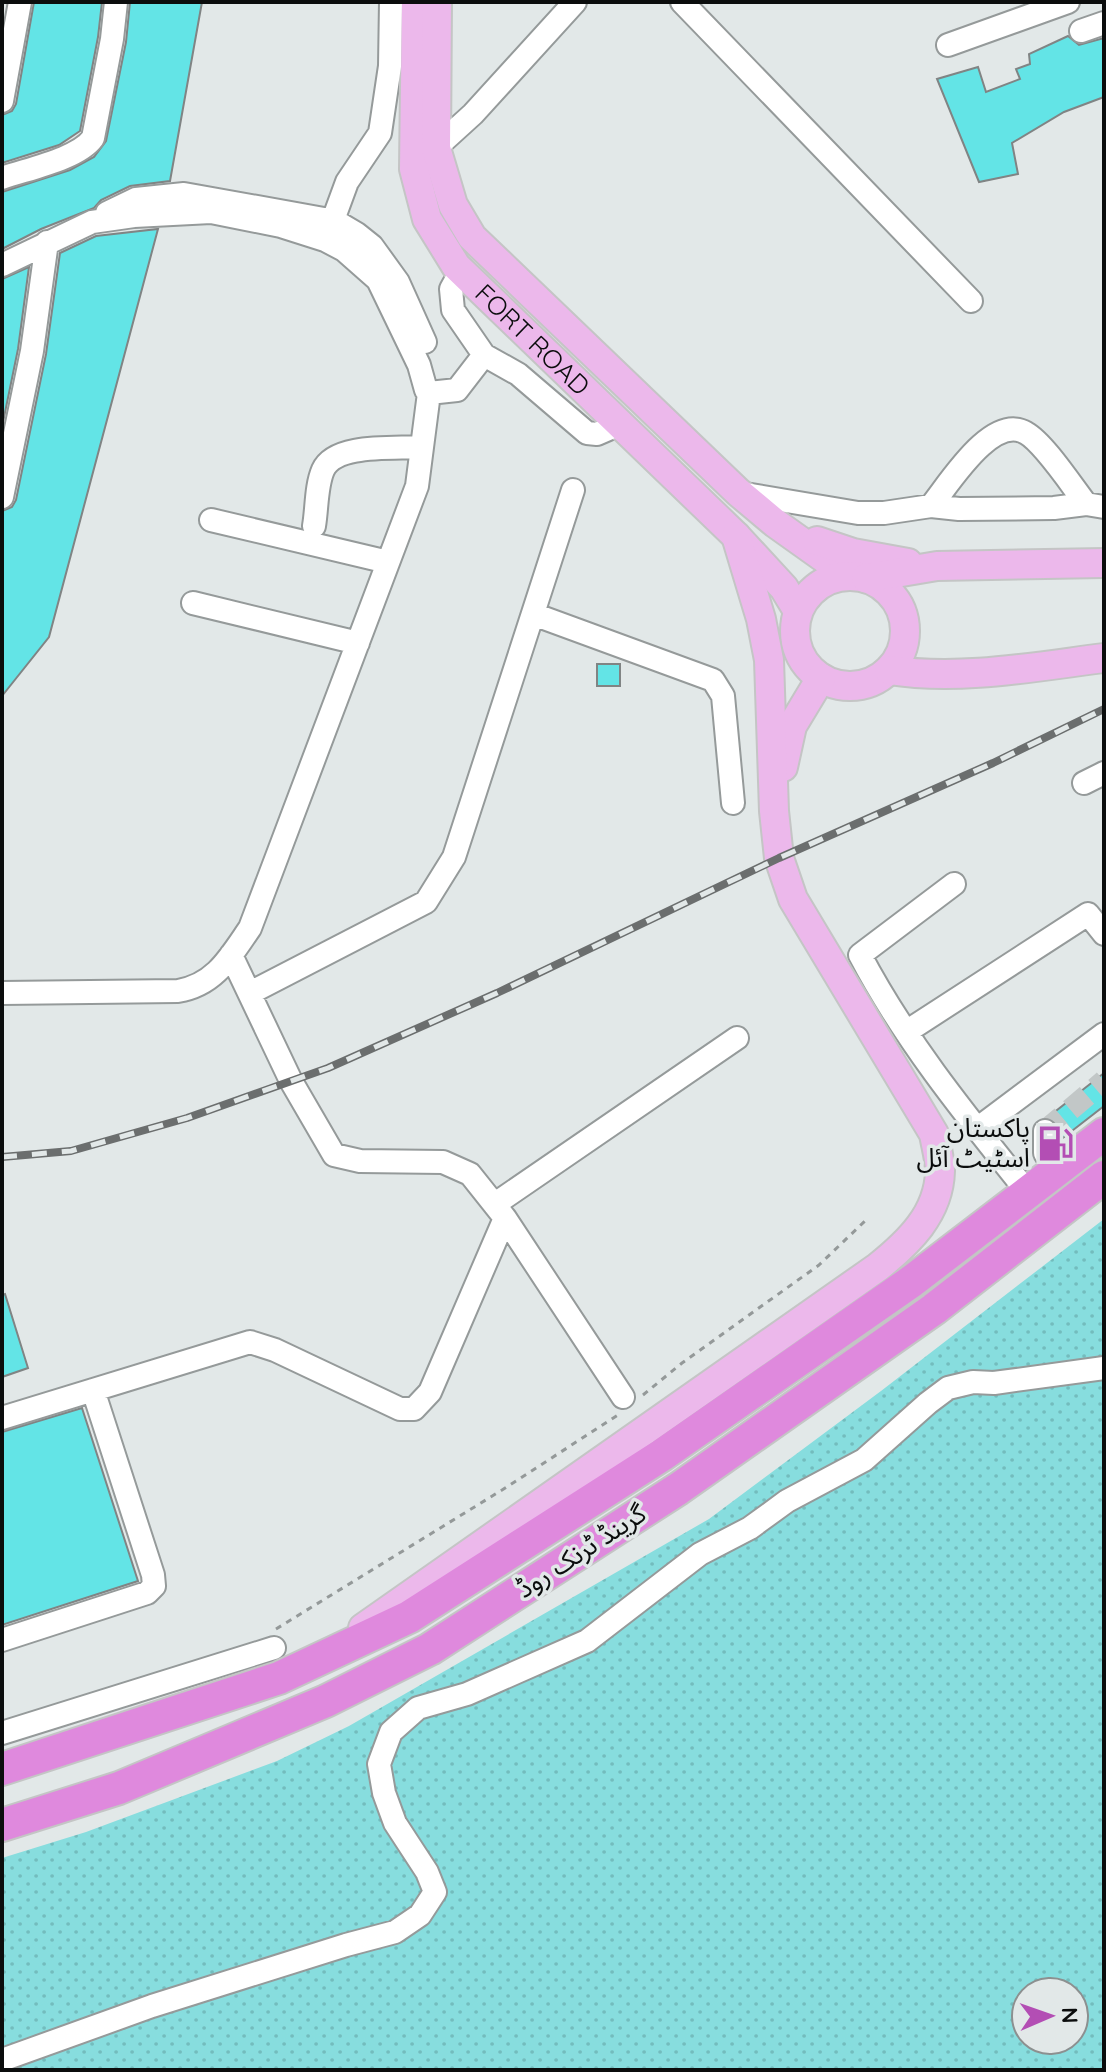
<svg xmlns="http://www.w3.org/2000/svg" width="1106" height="2072" viewBox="0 0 1106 2072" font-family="Quicksand,'Noto Sans Arabic',sans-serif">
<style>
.grass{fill:url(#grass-dots);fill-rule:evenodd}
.building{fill:#63e4e6;stroke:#808484;stroke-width:2}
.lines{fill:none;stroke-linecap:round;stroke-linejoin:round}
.minor-tunnel{stroke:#c2c7c7;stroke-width:22;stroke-dasharray:22 11;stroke-linecap:butt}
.minor-casing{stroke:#959a9a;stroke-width:26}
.major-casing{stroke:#c4c5c5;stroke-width:32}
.highway-casing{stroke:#c4c5c5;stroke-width:36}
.path{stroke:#949999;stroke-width:3;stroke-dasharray:6 6;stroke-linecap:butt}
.minor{stroke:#fff;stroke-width:22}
.major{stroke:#ecb8eb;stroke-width:28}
.highway{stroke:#df89dd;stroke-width:32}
.rail-casing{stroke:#6b6e6e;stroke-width:8}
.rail{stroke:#e2e8e8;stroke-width:5;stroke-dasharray:15;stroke-linecap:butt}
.labels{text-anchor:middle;stroke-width:7;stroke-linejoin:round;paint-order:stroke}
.street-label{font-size:26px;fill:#0b0d0d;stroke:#e2e8e8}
.poi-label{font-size:26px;fill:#0b0d0d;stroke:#e2e8e8;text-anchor:end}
</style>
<defs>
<pattern id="grass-dots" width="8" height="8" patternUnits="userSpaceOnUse" patternTransform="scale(2)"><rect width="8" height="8" fill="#87ddde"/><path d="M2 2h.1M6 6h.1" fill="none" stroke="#73bcbd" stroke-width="1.8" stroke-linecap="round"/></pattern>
</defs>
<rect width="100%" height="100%" fill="#e2e8e8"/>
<path class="grass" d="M1104,1219V2070H2V1858L86,1832L277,1761L349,1726L709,1519L881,1391ZM1026,1992H1074V2040H1026Z"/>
<path class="building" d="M34,2H102L98,37L80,131L59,145L2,163V115L12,111L16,104Z
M130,2H202L170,181L130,186L101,200L94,208L41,229L2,249V192L70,170L94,157L106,141L126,42Z
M1068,36L1079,45L1104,38V97L1064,112L1012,143L1018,174L979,182L937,79L978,67L986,92L1020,79L1016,69L1030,64L1029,54Z
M158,229L49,637L2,696V511L12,507L16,500L46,354L60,253L96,236Z
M29,267L18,349L2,427V279Z
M597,664H620V686H597Z
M1104,1073V1106L1059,1141L1057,1125L1047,1118Z
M5,1294L28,1368L2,1377V1295Z
M82,1408L138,1581L2,1625V1432Z"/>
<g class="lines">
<path class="minor-tunnel" d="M1045,1131L1104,1081"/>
<defs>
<path id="minor" d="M682,2L971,301
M1081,31L1104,23
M948,45L1068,2
M2,101L20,2
M429,154L473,114L575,2
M2,178C27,169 78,159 93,138L112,39L116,2
M107,213L136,199L184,194L335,221L357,234L372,246L398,282L425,342
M329,231L347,182L380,133L390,66L391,2
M2,265L92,222L134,216L211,212L281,226L325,240L344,250L378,280L419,365L426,390L429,393L457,390L484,355
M461,271L451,289L453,310L484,355L518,374L587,433L597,434L620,424
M739,493L858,513H884L931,506L959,509L1054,508L1086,504L1104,507
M2,497L32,351L47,242
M931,506C949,484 992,413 1026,433C1044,443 1072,486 1086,504
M211,520L388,562
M314,526C317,509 316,486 323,470C335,443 395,449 421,447
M193,603L358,643
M533,614L713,680L723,696L733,803
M1084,783L1104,773
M954,884L860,955C905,1041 968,1118 1029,1194
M231,955L291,1081L334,1155L360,1161L443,1162L470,1174L505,1218L623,1397
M2,993L178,991C215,985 230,957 250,928L417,486L429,393
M250,993L426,902L454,857L573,490
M906,1032L1088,914L1104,934
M977,1129L1104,1034
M1045,1131V1153L1057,1173
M495,1204L737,1038
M2,1418L250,1342L275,1350L400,1409H414L430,1392L505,1218
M2,1640L147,1593L154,1586L153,1575L93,1390
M2,1733L274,1648
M2,2060L152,2006L346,1945L395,1932L420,1915L435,1892L427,1872L395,1823L384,1793L379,1764L391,1732L418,1708L467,1694L587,1641L700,1554L750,1528L787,1501L864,1460L928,1403L948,1388L973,1382L994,1383L1104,1368"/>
<g id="major">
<path id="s1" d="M416,2L414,169L427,219L456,266L736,536L784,588L798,611"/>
<path d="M437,2L436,148L453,205L472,237L738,492L775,523L848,575"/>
<path d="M817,541L853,553L908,563"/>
<circle cx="850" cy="631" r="55"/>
<path d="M866,578L937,566L1104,563"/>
<path d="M889,670C959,681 1033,667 1104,658"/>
<path d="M783,767L792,726L821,678"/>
<path d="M363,1628L878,1267C908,1243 939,1214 940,1171C940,1159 936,1146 934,1134L793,899L779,858L774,811L769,660L761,619L736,536"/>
</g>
<path id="highway" d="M2,1769L279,1678L409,1617L662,1455L912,1281L1104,1134
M2,1825L119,1788L326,1701L430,1649L678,1489L934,1309L1104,1177"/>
</defs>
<use href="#minor" class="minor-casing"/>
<use href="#major" class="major-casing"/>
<use href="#highway" class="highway-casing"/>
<path class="path" d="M643,1395L682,1363L819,1265L866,1220
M276,1629L502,1490L618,1415"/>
<use href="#minor" class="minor"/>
<use href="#major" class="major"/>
<use href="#highway" class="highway"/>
<defs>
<path id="rail" d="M2,1157L71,1151L187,1118L328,1068L497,993L779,858L993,763L1104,709"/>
</defs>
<use href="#rail" class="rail-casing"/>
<use href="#rail" class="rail"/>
</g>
<defs>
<symbol id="fuel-bare" viewBox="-9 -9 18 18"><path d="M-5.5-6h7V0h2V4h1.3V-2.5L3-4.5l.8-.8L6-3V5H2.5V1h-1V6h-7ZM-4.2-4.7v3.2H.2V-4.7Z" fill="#b34eb4" stroke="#e2e8e8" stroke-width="2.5" paint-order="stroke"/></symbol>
</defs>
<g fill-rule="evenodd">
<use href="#fuel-bare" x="1030" y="1118" width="51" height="51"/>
</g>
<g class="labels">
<g class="street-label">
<text dy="9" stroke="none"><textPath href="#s1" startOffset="380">FORT ROAD</textPath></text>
<text transform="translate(581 1551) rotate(-33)" y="9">گرینڈ ٹرنک روڈ</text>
</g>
<g class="poi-label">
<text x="1030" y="1137">پاکستان<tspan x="1030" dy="30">اسٹیٹ آئل</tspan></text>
</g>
</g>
<rect width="1106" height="2072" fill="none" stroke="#0b0d0d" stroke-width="8"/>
<g transform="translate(1050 2016) rotate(88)"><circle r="38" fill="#e2e8e8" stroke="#8c9090" stroke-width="2"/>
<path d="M0-6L14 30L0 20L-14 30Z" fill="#b34eb4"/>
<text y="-12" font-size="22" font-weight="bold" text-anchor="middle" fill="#0b0d0d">N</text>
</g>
</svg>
